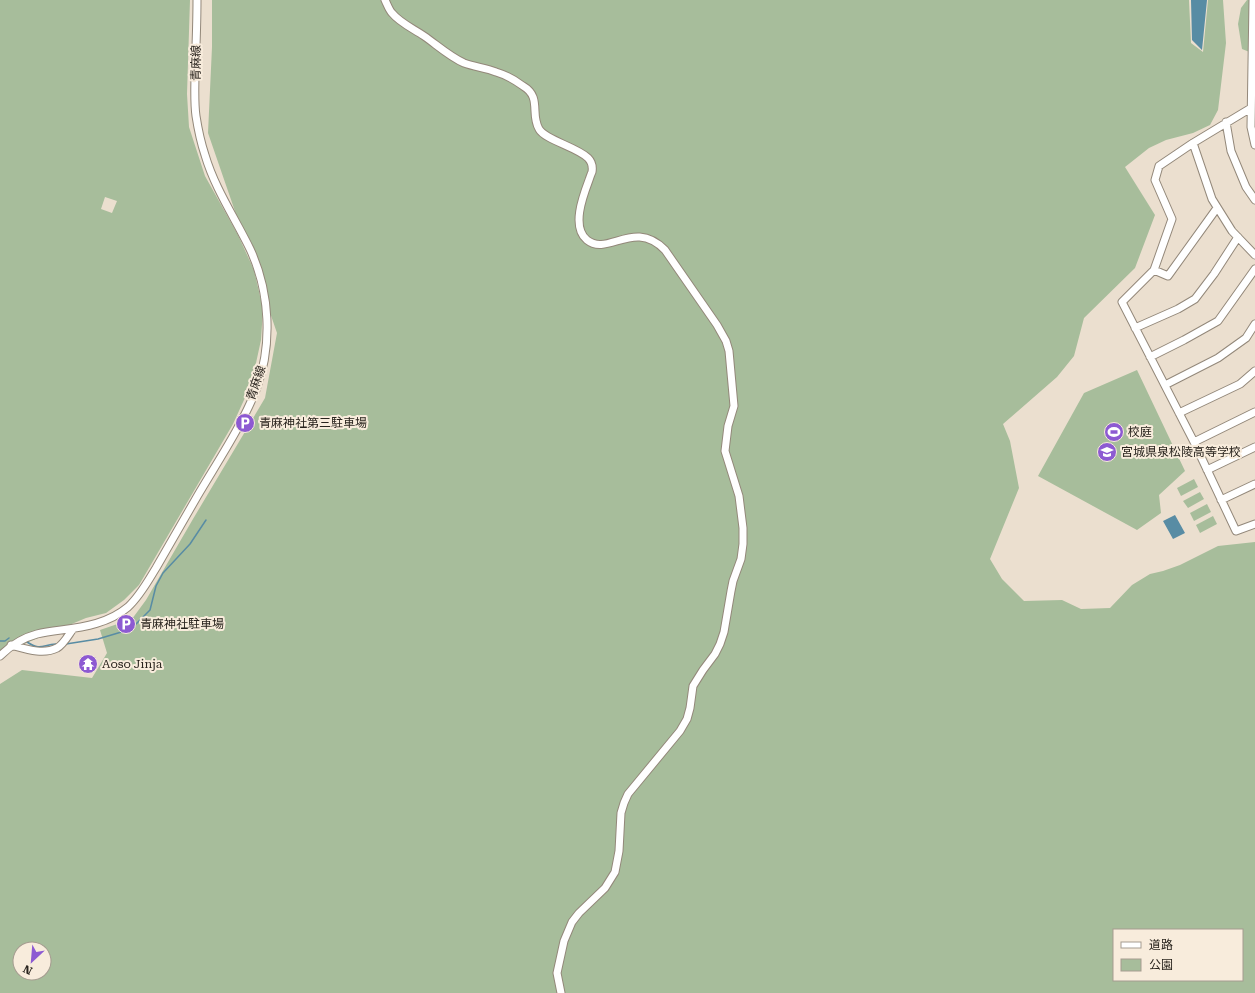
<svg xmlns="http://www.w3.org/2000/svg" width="1255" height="993" viewBox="0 0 1255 993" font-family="'Roboto Serif','Noto Sans JP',serif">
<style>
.green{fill:#a7bd9b;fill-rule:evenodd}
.water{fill:#588ca4}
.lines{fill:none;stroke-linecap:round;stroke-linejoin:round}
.stream{stroke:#588ca4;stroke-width:1.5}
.minor-casing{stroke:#93887a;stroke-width:9}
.minor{stroke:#fff;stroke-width:7}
.labels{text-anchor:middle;stroke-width:4;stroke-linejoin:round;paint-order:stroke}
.street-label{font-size:12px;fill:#28231d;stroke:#f8ecdc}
.poi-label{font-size:12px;fill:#28231d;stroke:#f8ecdc;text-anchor:start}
</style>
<rect width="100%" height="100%" fill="#ebdfcf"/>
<path class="green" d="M0,0H190L187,94L189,127L205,176L238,235L254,270L263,309L261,340L256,363L249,389L233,424L139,585L124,600L106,613L86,618L0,654ZM105,197L117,201L112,213L101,209Z
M212,0H1189L1191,43L1203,52L1208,0H1223L1226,43L1218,110L1210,125L1193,133L1166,140L1149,148L1125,167L1155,215L1135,268L1084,318L1074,356L1057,377L1003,424L1010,441L1019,488L990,559L1002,579L1024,601L1062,600L1081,609L1110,608L1132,585L1150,574L1163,571L1180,565L1218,546L1255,542V993H0V684L22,670L92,678L107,653L100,630L132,619L146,600L193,519L265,398L277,333L208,133L212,47ZM1114,930H1242V980H1114ZM20,949H44V973H20Z
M1247,0H1253L1252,53L1242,49L1238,24L1241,8Z
M1137,370L1185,471L1159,495L1161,513L1137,530L1038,476L1084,393Z
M1194,479L1198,487L1181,496L1177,488Z
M1200,492L1204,499L1188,508L1183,501Z
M1207,504L1211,512L1194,521L1190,513Z
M1213,516L1217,524L1200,533L1196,525Z"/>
<path class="water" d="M1191,0H1207L1202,50L1192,40Z
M1175,515L1185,533L1173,539L1163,521Z"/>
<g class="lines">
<path class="stream" d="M0,641H5L9,638
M27,642C41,651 42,645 56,644
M66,644L98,639L128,630L134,626L150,610L156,586L163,573L190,544L206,520"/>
<defs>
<path id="minor" d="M385,0C387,4 389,10 392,13C400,23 414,29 424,36C437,45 450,57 464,63C475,67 486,68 496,72C506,75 515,80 523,86C542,97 530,114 539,129C545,140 577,147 588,158C592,162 593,166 592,172C591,174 590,177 589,180C583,196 571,227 587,240C608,257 634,218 665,250L717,325L726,341L729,351L734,406L728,426L725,451L739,496L743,528V544L741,559L733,581L731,591L724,632L720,644L715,654L703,670L693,686L690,708L687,719L680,731L628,794L624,803L621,813L619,851L615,872L605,888L579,913L572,922L564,941L557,973L561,993
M1253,0L1251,127L1255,145
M1251,108L1193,143L1159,166L1155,180L1172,219L1154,270L1122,302L1194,442L1236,531L1255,524
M1226,122L1231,151L1246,187L1255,200
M1193,143L1212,199L1232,231L1255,255
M1154,270L1168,276L1217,208
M1135,328L1178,309L1195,299L1214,274L1238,237
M1150,357L1184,340L1218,321L1255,269
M1165,385L1218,358L1246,338L1255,324
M1179,413L1240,384L1255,371
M1194,442L1255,412
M1207,470L1255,447
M1221,500L1255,484
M11,645C26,649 43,655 57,648C64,644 69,634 73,629
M0,656C11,645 22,638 37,634C45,632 53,631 61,630C85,627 109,623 128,607C140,596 148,581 156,568C170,544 184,519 198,495C218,461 241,427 256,390C273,345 270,292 250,249C235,218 215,189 205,155C201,143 198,129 196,116C194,102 195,87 195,72C196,48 197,24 197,0"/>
</defs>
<use href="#minor" class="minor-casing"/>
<use href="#minor" class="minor"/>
</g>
<defs>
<symbol id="parking-disc" viewBox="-11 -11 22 22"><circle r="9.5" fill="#8d5ad2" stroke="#f8ecdc"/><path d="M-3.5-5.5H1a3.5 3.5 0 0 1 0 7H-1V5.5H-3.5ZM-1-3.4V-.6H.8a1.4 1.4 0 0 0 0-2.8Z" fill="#fff"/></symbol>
<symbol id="stadium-disc" viewBox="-11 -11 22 22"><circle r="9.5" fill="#8d5ad2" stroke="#f8ecdc"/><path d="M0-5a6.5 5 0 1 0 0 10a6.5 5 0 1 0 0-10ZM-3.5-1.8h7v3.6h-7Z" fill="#fff"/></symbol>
<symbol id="school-disc" viewBox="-11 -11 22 22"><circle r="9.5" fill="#8d5ad2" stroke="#f8ecdc"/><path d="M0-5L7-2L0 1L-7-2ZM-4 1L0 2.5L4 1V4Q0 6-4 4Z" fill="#fff"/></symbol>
<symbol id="temple-disc" viewBox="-11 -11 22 22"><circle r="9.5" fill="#8d5ad2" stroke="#f8ecdc"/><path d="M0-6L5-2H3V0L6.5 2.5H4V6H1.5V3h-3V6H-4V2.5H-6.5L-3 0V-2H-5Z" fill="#fff"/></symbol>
</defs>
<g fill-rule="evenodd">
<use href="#parking-disc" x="234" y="412" width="22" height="22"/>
<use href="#stadium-disc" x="1103" y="421" width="22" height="22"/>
<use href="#school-disc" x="1096" y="441" width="22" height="22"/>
<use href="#parking-disc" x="115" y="613" width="22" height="22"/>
<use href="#temple-disc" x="77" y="653" width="22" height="22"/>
</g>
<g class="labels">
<g class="street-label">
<text transform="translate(196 63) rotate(-89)" y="4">青麻線</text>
<text transform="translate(256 383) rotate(-71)" y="4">青麻線</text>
</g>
<g class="poi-label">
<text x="259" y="427">青麻神社第三駐車場</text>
<text x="1128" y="436">校庭</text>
<text x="1121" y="456">宮城県泉松陵高等学校</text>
<text x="140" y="628">青麻神社駐車場</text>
<text x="102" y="668">Aoso Jinja</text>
</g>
</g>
<rect x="1113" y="929" width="130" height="52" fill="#f8ecdc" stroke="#a59c90"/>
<rect x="1121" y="942" width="20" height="6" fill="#ffffff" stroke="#a59c90"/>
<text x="1149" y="949" font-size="12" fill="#28231d">道路</text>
<rect x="1121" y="959" width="20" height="12" fill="#a7bd9b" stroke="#a59c90"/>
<text x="1149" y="969" font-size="12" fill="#28231d">公園</text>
<g transform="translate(32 961) rotate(206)"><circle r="19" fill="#f8ecdc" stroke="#a59c90"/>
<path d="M0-3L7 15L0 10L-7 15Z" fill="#8d5ad2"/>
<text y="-6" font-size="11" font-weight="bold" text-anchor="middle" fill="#28231d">N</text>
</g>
</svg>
